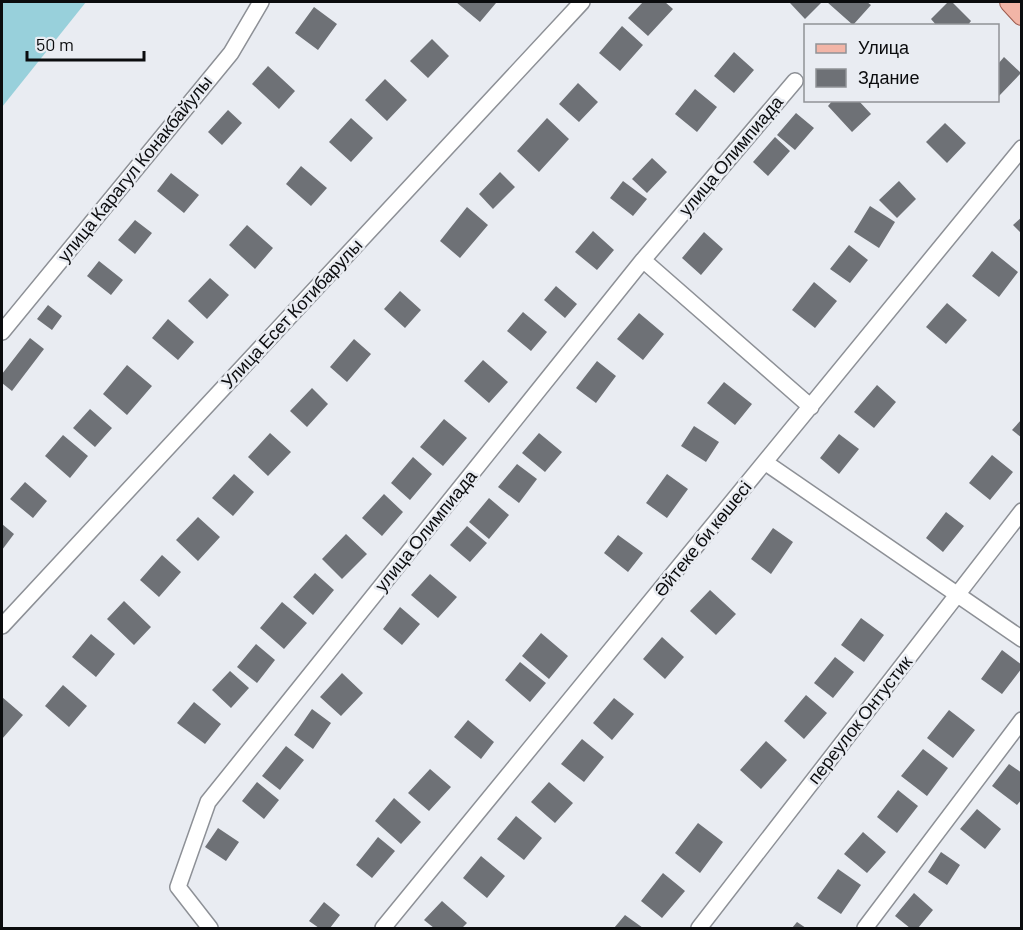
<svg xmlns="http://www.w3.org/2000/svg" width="1023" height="930" viewBox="0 0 1023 930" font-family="Barlow,sans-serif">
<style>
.water{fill:#98d0db}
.building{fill:#6e7176}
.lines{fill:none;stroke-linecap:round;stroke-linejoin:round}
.minor-casing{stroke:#8d9096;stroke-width:18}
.major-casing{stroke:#9c594c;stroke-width:22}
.minor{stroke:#fff;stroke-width:15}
.major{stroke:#f2b5a7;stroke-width:20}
.labels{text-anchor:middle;stroke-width:5;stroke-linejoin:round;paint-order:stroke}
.street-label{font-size:18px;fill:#0b0c0e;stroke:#e9ecf2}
</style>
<rect width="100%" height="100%" fill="#e9ecf2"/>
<path class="water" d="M2,2H86L2,107Z"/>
<path class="building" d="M456,2H494L496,3L480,22Z
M643,2H665L673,9L648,36L628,18Z
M792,2H820L821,3L805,19L790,3Z
M827,2H867L871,5L853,25Z
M948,2H952L971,21L967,26H937L931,19Z
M314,7L337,24L318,50L295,33Z
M622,26L643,45L620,71L599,53Z
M432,39L449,56L428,78L410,61Z
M734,52L754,70L734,93L714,76Z
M1004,57L1021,73L999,96L998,94V64Z
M268,66L295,91L279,109L252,84Z
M385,79L407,100L387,121L365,100Z
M578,83L598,102L579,122L559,104Z
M695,89L717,107L697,132L675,114Z
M833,100H858L871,114L852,132L828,106Z
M228,110L242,123L222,145L208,132Z
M796,113L814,128L795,150L777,135Z
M351,118L373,138L351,162L329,142Z
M547,118L569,139L539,172L517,151Z
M945,123L966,143L947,163L926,142Z
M775,137L790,151L768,176L753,162Z
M652,158L667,172L647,193L632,179Z
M301,166L327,188L311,206L286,184Z
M500,172L515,187L493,209L479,194Z
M171,173L199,195L184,213L157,191Z
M623,181L647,199L633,216L610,198Z
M899,181L916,199L897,218L879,200Z
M870,206L895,222L879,248L854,232Z
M467,207L488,225L460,258L440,241Z
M1022,217V234L1013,225Z
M135,220L152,233L135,254L118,240Z
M247,225L273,248L255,269L229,245Z
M593,231L614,250L597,270L575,252Z
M704,232L723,249L701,275L682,258Z
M849,245L868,260L850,283L830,269Z
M992,251L1018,272L999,297L972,276Z
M99,261L123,280L111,295L87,276Z
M210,278L229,295L207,319L188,301Z
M814,282L837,301L815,328L792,310Z
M556,286L577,304L565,318L544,300Z
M400,291L421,310L405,328L384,309Z
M947,303L967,320L946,344L926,327Z
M48,305L62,316L52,330L37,319Z
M523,312L547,332L531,351L507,331Z
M639,313L664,334L643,360L617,339Z
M168,319L194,342L178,360L152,338Z
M30,338L44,349L12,391L2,383V374Z
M354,339L371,354L347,382L330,367Z
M483,360L508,382L489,403L464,381Z
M597,361L616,376L596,403L576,388Z
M127,365L152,386L127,415L103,394Z
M724,382L752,404L735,425L707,403Z
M877,385L896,402L874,428L854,412Z
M312,388L328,404L307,427L290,411Z
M90,409L112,428L95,447L73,428Z
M444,419L467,438L443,466L420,447Z
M1022,419V438L1012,430Z
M694,426L719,442L706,462L681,446Z
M270,433L291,452L268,476L248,457Z
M539,433L562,452L545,472L522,453Z
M839,434L859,449L839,474L820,458Z
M63,435L88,456L70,478L45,456Z
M992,455L1013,472L990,500L969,483Z
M413,457L432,474L410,500L391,483Z
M517,464L537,479L519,503L498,487Z
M234,474L254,492L233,516L212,498Z
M667,474L688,489L667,518L646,503Z
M25,482L47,501L33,518L10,499Z
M384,494L403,512L382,536L362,518Z
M489,498L509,515L489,539L469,522Z
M946,512L964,526L943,552L926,538Z
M198,517L220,537L198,561L176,540Z
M2,524L14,534L2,550Z
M467,526L487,543L470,562L450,545Z
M773,528L793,542L771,574L751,559Z
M346,534L367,554L342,579L322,559Z
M618,535L643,553L628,572L604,553Z
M162,555L181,572L159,597L140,580Z
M315,573L334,590L313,615L293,597Z
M430,574L457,597L438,618L411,595Z
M710,590L736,614L716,635L690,611Z
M124,601L151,627L134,645L107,619Z
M282,602L307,623L284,649L260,628Z
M400,607L420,624L402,645L383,629Z
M861,618L884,635L864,662L841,645Z
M541,633L568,656L549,679L522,656Z
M91,634L115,654L96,677L72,657Z
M662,637L684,657L665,679L643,659Z
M256,644L275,660L257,683L237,667Z
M1002,650L1022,665V668L1002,694L981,679Z
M835,657L854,672L833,698L814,683Z
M520,662L546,683L530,702L505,680Z
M230,671L249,688L231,708L212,690Z
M342,673L363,693L341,716L320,697Z
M63,685L87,706L69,727L45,706Z
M806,695L827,713L804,739L784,721Z
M2,697L23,715L2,739Z
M614,698L634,714L612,740L593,723Z
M194,702L221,724L205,744L177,723Z
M312,709L331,723L313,749L294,735Z
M949,710L975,730L953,758L927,738Z
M468,720L494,742L481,759L454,737Z
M582,739L604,757L584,782L561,764Z
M766,741L787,760L761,789L740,770Z
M286,746L304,760L280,790L262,776Z
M923,749L948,768L927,796L901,776Z
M1009,764L1022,773V799L1017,805L992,786Z
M430,769L451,787L429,811L408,793Z
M257,782L279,800L264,819L242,801Z
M549,782L573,803L555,823L531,802Z
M898,790L918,806L897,833L877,817Z
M394,798L421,822L401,844L375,821Z
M977,809L1001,829L985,849L960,829Z
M516,816L542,838L524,860L497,839Z
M698,823L723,842L700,873L675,853Z
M218,828L239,842L226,861L205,847Z
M863,832L886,852L867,873L844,854Z
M378,837L395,851L372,878L356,865Z
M941,852L960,865L947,885L928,872Z
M481,856L505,876L487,898L463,878Z
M838,869L861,885L841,914L817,898Z
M663,873L685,891L662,918L641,901Z
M914,893L933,910L918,928H910L895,916Z
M442,901L467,923L462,928H434L424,920Z
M324,902L340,915L330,928H319L309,921Z
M625,915L643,928H614Z
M797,922L806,928H792Z"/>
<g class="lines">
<defs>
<path id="minor" d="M643,260L795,81
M2,332L231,53L261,2
M766,463L1022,639
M2,626L582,2
M210,928L178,887L208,802L643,260L811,407
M383,928L1022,148
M699,928L1022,511
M865,928L1022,720"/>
<path id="major" d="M1010,2L1022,15"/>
</defs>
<use href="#minor" class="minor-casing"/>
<use href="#major" class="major-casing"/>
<use href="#minor" class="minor"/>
<use href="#major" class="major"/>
</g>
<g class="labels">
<g class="street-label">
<text transform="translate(731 156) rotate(-50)" y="6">улица Олимпиада</text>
<text transform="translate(135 169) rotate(-51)" y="6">улица Карагул Конакбайулы</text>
<text transform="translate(292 314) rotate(-47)" y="6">Улица Есет Котибарулы</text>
<text transform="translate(426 531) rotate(-51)" y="6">улица Олимпиада</text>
<text transform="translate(703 539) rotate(-51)" y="6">Әйтеке би көшесі</text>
<text transform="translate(860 720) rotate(-52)" y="6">переулок Онтустик</text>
</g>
</g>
<rect width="1023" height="930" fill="none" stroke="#0b0c0e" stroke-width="6"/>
<rect x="804" y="24" width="195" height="78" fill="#e9ecf2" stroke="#909297" stroke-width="1.5"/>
<rect x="816" y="44" width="30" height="9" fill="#f2b5a7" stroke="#909297" stroke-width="1.5"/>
<text x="858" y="54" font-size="18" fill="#0b0c0e">Улица</text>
<rect x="816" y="69" width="30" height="18" fill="#6e7176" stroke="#909297" stroke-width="1.5"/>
<text x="858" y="84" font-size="18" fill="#0b0c0e">Здание</text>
<path d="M27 51v9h117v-9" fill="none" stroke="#0b0c0e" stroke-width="3"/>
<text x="36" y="51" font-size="18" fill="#0b0c0e" stroke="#e9ecf2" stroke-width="4.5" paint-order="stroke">50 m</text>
</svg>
